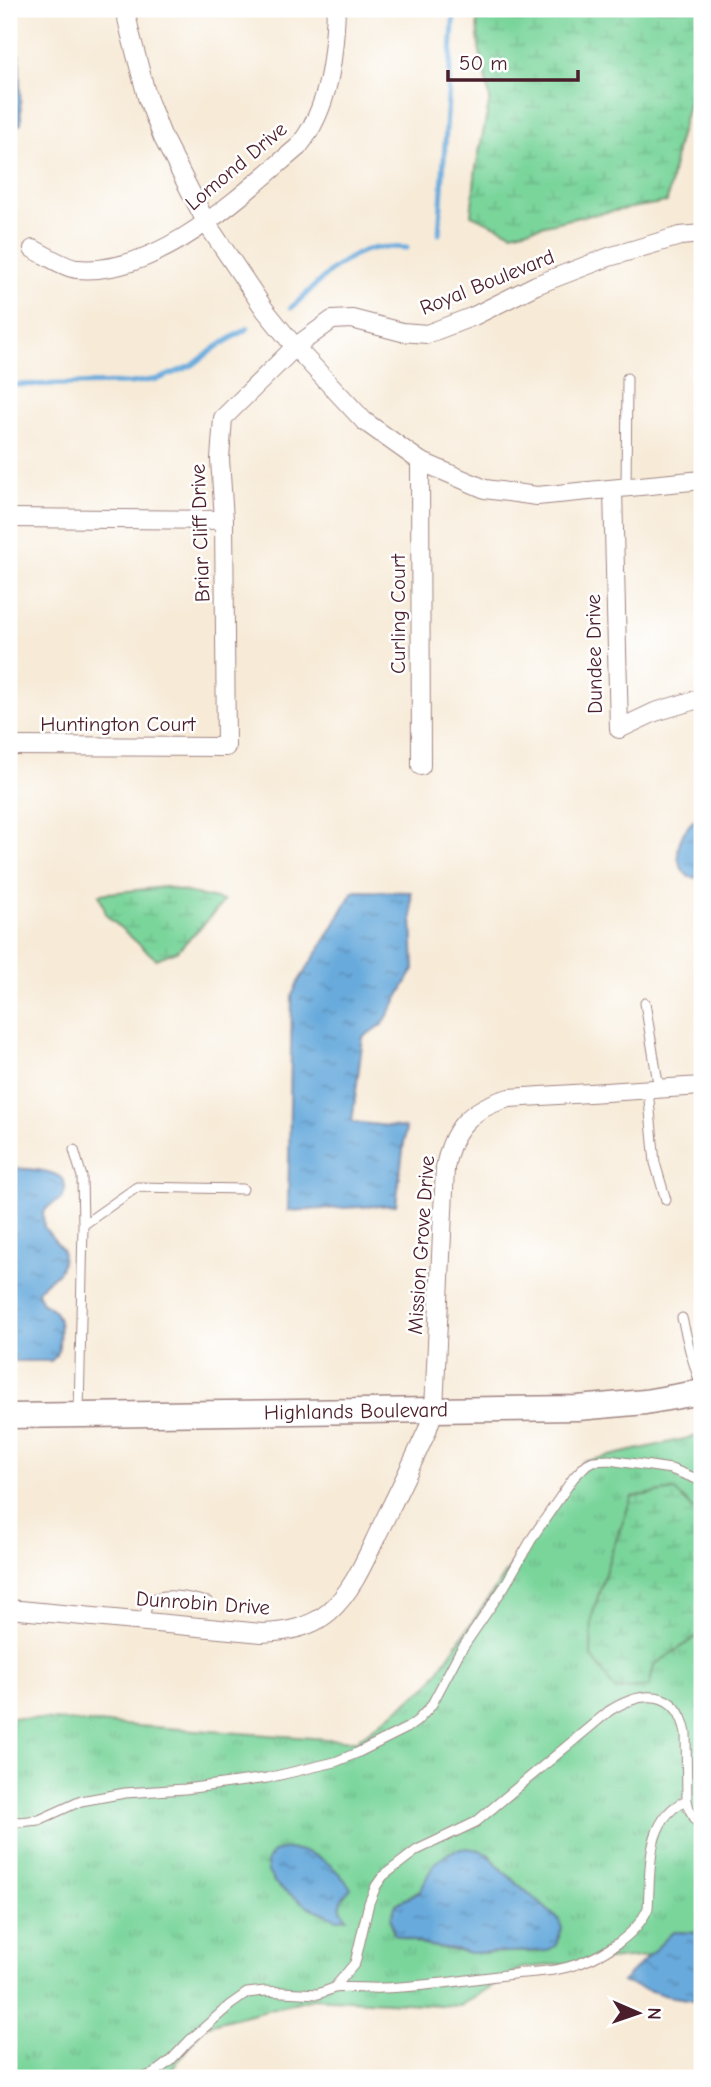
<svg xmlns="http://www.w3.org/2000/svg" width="711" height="2087" viewBox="0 0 711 2087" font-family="'Comic Neue',sans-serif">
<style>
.grass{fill:url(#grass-tufts);stroke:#627a63;stroke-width:2;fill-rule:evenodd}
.wetland{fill:url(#wetland-marsh);stroke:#627a63;stroke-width:2}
.water{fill:url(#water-ripples);stroke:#596484;stroke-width:2}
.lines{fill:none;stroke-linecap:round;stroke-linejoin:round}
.stream{stroke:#68aadc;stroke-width:5}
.lane-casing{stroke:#a08582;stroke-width:11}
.street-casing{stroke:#a08582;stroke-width:20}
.secondary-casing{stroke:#a08582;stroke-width:27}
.lane{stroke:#fff;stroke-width:9}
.street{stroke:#fff;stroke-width:18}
.secondary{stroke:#fff;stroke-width:24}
.labels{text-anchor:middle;stroke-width:5;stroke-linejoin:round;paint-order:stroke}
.street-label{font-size:21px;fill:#4a1f2b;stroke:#fff}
</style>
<defs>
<pattern id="grass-tufts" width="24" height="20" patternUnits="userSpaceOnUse" patternTransform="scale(1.75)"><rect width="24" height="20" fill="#7ad59b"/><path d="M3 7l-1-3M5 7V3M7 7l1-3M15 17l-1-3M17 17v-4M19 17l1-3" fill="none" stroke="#6bb686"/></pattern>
<pattern id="wetland-marsh" width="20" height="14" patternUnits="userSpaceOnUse" patternTransform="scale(1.75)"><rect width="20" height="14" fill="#7ad59b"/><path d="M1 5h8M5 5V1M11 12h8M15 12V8" fill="none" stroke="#6bb686"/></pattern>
<pattern id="water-ripples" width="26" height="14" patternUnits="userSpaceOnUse" patternTransform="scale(1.75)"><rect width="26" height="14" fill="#68aadc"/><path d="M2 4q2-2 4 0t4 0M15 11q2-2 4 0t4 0" fill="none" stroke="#588ab3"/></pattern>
</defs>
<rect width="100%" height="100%" fill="#fff"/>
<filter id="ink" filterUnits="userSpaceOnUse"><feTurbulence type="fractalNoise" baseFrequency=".0143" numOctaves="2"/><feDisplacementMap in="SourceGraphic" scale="14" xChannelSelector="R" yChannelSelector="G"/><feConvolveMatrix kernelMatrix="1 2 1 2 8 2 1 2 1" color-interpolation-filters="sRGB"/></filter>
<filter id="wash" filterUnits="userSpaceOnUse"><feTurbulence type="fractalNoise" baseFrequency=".00686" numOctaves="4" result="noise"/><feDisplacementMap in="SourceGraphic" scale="28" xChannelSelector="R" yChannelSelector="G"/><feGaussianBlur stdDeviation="1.57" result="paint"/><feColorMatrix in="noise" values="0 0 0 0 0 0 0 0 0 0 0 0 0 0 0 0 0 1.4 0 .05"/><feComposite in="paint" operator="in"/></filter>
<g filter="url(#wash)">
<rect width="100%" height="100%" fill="#f7ebd8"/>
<path class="grass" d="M702,1435V1517L674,1490L632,1497L610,1557L592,1617L653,1665L702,1633V1933L673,1932L649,1956L522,1968L459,2006L313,1998L204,2026L170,2072L147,2078H9V1717L356,1741L428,1686L583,1462ZM488,1854L503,1871L559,1920L547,1951L468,1953L424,1945L394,1934C389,1923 392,1916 396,1904Z"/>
<path class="wetland" d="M476,9H702V54L677,146L667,202L579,217L512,233L471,215L476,168L490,99L479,47Z
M165,887L224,901L202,926L177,951L156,959L107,916L99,894Z
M674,1490L702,1517V1633L654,1665L649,1687L615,1690L591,1655L592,1617L610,1557L632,1497Z"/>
<path class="water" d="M9,46L19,55L21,124L9,130Z
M702,815V878L689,877C668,859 680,826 702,815Z
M353,891L411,892L414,969L383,1024L363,1037L352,1122L406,1128L396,1205L288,1211L292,996L297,984L327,937Z
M9,1169C21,1168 58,1169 64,1182C67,1187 64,1193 62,1198L48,1207L43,1213L44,1227L63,1251C62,1283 51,1271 38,1291L41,1302C65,1313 59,1326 59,1349L57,1355L51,1361H9Z
M467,1848L480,1850L488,1854L503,1871L559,1920L562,1928L556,1945L547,1951L468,1953L451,1949L424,1945L394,1934L391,1918L396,1904L420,1892C430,1868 438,1851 467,1848Z
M287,1849C317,1850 334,1865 351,1888C340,1899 336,1905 347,1918L337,1919L310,1907L285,1891L274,1882L268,1872L267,1861L273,1852Z
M673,1932L702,1933V2001L667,1996L622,1982Z"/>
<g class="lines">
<path class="stream" d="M439,234L454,9
M291,308C313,289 332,265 359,253C373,246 391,247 407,248
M9,385L131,383L159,379L193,365L215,348L248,328"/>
</g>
</g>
<g filter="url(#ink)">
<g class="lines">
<defs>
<path id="lane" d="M626,488L627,378
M645,1003L659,1089
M648,1090L655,1163L666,1200
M74,1150L82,1177L83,1225L79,1413
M83,1225L137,1187L243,1189
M682,1318L690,1351L702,1390
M144,1622C145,1617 145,1609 148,1605C157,1588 193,1599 208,1602
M9,1820L19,1822L39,1820L81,1801L125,1793L185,1789L267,1778L335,1762L357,1753L407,1728L417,1721L431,1706L459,1653L504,1587L534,1535L574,1477L587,1464L593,1461L609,1460L671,1469L702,1481
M334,1988C350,1986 366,1989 382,1988C423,1987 464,1980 505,1975C525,1972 548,1973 568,1967C598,1959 636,1937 648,1908C651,1869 645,1818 687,1800
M142,2078L153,2074L170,2061L189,2041L230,2005L247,1993L265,1991L318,1994L334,1988L355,1963L369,1903L376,1886L383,1876L417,1850L476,1822L609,1711C642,1690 677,1688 686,1733L687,1800L689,1809L702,1830"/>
<path id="street" d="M125,9L130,32L147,97L163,138L207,224L265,310L295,347L364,421L420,461L485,489L537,496L702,480
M33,249C44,254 65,268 77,269C159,276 240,196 298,147C330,108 334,57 336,9
M420,461L421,766
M613,490L619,729L655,712L702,698
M9,518L224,520
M9,746L226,747L224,520L220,459L223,418L295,347L332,320L352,319L402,332L427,334L474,316L536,285L609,257L680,236L702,234
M9,1609L262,1633C286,1632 310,1628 329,1612C353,1591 366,1558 380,1529C396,1497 412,1464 427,1431L434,1410L445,1168C452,1128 470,1109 509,1098L702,1086"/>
<path id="secondary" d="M9,1416L578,1408L645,1402L702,1392"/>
</defs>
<use href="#lane" class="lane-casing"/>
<use href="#street" class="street-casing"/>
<use href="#secondary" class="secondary-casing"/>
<use href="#lane" class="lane"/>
<use href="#street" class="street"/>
<use href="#secondary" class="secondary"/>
</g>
</g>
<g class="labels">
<g class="street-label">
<text transform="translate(236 166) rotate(-40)" y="7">Lomond Drive</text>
<text transform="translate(487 282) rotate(-22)" y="7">Royal Boulevard</text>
<text transform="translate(200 533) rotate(-92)" y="7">Briar Cliff Drive</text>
<text transform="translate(398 614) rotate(-90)" y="7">Curling Court</text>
<text transform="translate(594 654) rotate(-91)" y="7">Dundee Drive</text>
<text x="118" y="731">Huntington Court</text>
<text transform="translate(421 1245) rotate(-86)" y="7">Mission Grove Drive</text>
<text transform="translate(356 1411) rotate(-1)" y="7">Highlands Boulevard</text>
<text transform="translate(203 1603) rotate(4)" y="7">Dunrobin Drive</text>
</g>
</g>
<rect width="711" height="2087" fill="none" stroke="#fff" stroke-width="35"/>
<g transform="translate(638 2013) rotate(92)" stroke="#ffffff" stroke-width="5" paint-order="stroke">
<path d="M0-5L12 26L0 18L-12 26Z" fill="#4a1f2b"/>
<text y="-10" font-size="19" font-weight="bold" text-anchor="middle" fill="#4a1f2b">N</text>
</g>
<path d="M448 70v10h130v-10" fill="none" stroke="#4a1f2b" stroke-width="3.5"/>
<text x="459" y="70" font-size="21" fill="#4a1f2b" stroke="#ffffff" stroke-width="5" paint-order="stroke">50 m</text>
</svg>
